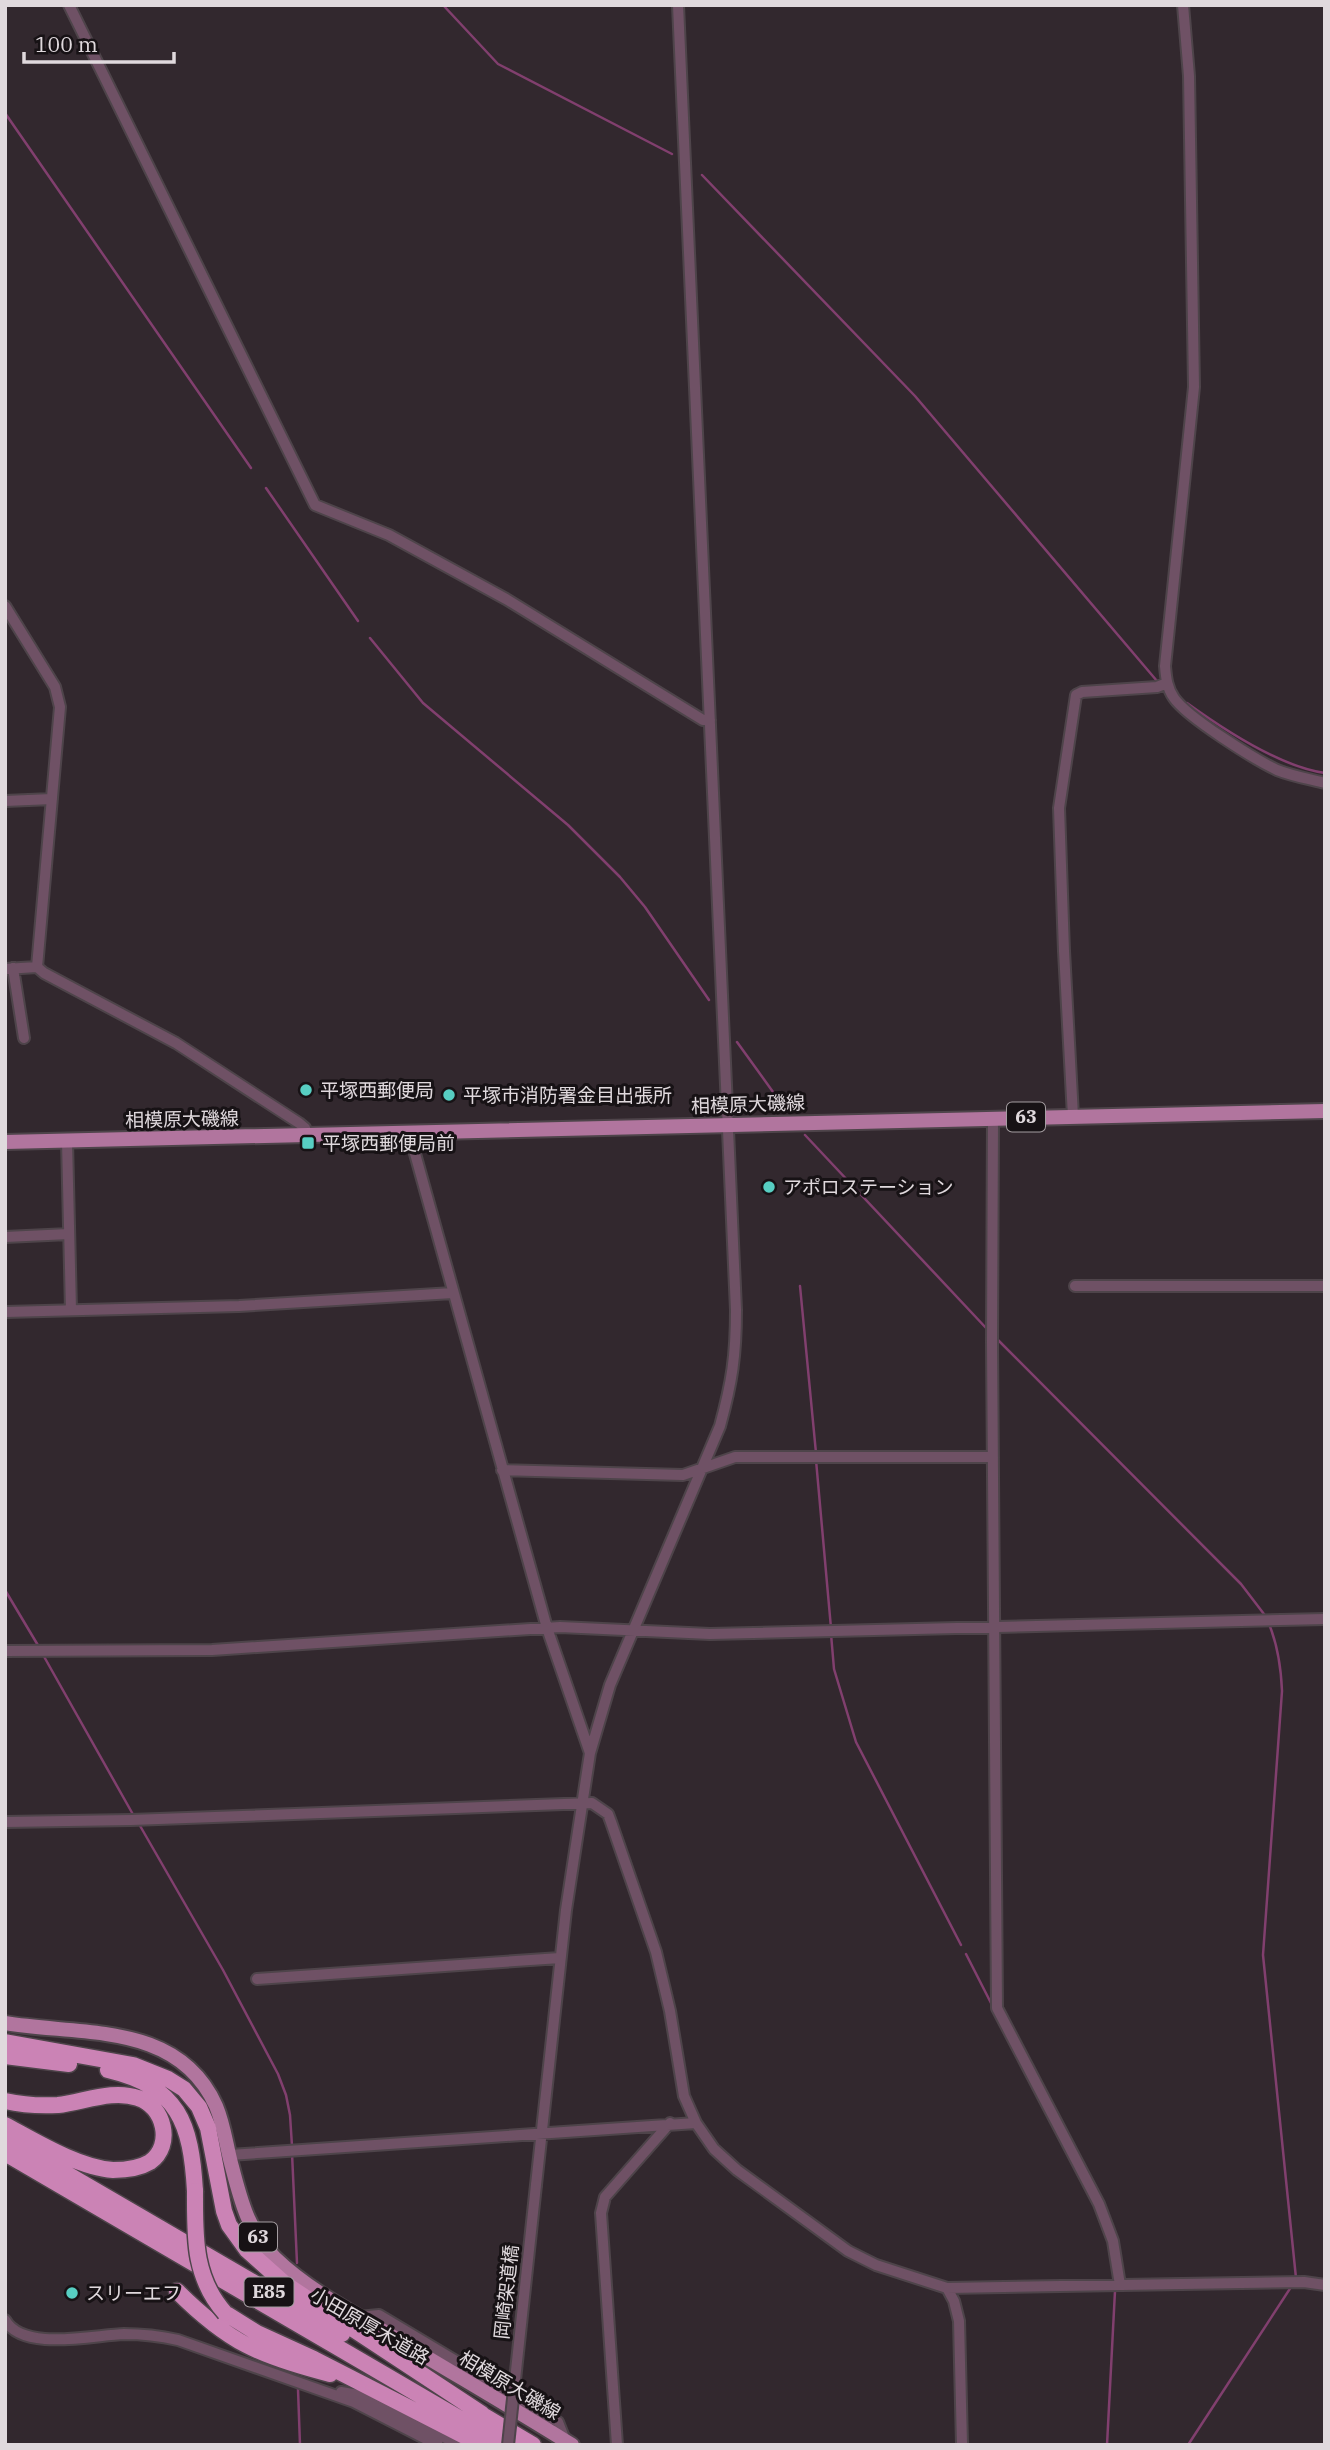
<svg xmlns="http://www.w3.org/2000/svg" width="1330" height="2450" viewBox="0 0 1330 2450" font-family="'IBM Plex Serif','Noto Sans JP',serif">
<style>
.lines{fill:none;stroke-linecap:round;stroke-linejoin:round}
.stream{stroke:#813f6e;stroke-width:2.5}
.minor-casing{stroke:#4e444a;stroke-width:14}
.major-casing{stroke:#4e444a;stroke-width:18}
.highway-casing{stroke:#4e444a;stroke-width:19}
.minor{stroke:#6f5165;stroke-width:10}
.major{stroke:#b1759e;stroke-width:14}
.highway{stroke:#cb83b5;stroke-width:16}
.minor-bridge-casing{stroke:#4e444a;stroke-width:14;stroke-linecap:butt}
.highway-bridge-casing{stroke:#4e444a;stroke-width:19;stroke-linecap:butt}
.minor-bridge{stroke:#6f5165;stroke-width:10}
.highway-bridge{stroke:#cb83b5;stroke-width:16}
.poi-dot{fill:#57cec2;stroke:#171215;stroke-width:2.5}
.labels{text-anchor:middle;stroke-width:6;stroke-linejoin:round;paint-order:stroke}
.shield{fill:#171215;stroke:#a49da1;stroke-width:2}
.shield-label{font-size:18px;font-weight:bold;fill:#e0d9dd}
.poi-label{font-size:19px;fill:#e0d9dd;stroke:#171215;text-anchor:start}
.street-label{font-size:19px;fill:#e0d9dd;stroke:#171215}
</style>
<rect width="100%" height="100%" fill="#32282e"/>
<g class="lines">
<path class="stream" d="M443,5L498,64L672,154
M5,113L251,468
M702,175L915,396L1157,681
M266,488L358,621
M370,638L423,703L568,825L620,877L645,907L709,1000
M1187,703C1223,729 1281,767 1325,773
M737,1042L786,1110
M805,1135L987,1329
M800,1286L816,1453
M997,1339L1241,1584L1267,1618
M816,1460L831,1628
M5,1590L39,1647
M1269,1624C1278,1646 1281,1667 1282,1691L1263,1955L1296,2278
M831,1634L834,1669L856,1742L961,1945
M42,1653L135,1818
M139,1824L223,1970L278,2074L286,2095L290,2115L292,2146
M966,1954L993,2007
M292,2153L297,2263
M298,2389L300,2445
M1107,2445L1115,2291
M1188,2445L1293,2284"/>
<defs>
<path id="minor" d="M69,5L315,505L389,535L506,599L703,720H710
M1183,5L1189,76L1194,387L1165,666C1166,678 1167,688 1174,698C1187,717 1254,759 1277,770C1292,776 1309,779 1325,783
M5,606L55,687L60,707L37,967
M5,801L52,799
M13,968L24,1038
M5,969L37,967L44,973L176,1043L299,1123L305,1128L307,1135
M1073,1116L1064,951L1059,808L1076,695L1082,692L1157,687L1167,683
M993,1118L992,1342L997,2008L1099,2204L1113,2241L1120,2285
M409,1132L547,1628L590,1753
M67,1141L71,1310
M5,1237L69,1234
M1075,1286H1325
M5,1312L239,1306L453,1293
M502,1470L683,1475L735,1457H993
M5,1651L212,1650L560,1627L710,1634L1325,1619
M5,1822L131,1820L592,1803L608,1814L611,1822L656,1952L670,2011L684,2096L696,2123L714,2149L737,2170L848,2251L876,2265L947,2288L1304,2282L1325,2285
M257,1979L560,1958
M229,2155L696,2123
M536,2185L566,1910L590,1753L610,1685L720,1426C732,1382 736,1356 736,1310L678,5
M947,2288L954,2301L959,2321L962,2445
M359,2317L379,2315L558,2422L565,2440
M5,2320C23,2352 93,2335 124,2334C143,2334 160,2336 178,2340L354,2402L438,2445
M341,2392L359,2395L460,2445
M617,2445L601,2213L605,2197L670,2123"/>
<path id="major" d="M5,1142L1325,1111
M5,2023C81,2036 178,2021 216,2106C224,2125 226,2144 231,2163C240,2198 248,2232 275,2258C306,2288 347,2310 385,2332C447,2370 510,2406 572,2445"/>
<path id="highway" d="M5,2042L133,2065L168,2079L184,2089L199,2107L208,2128L224,2211L229,2225L247,2250L285,2284L482,2414
M5,2056L69,2064
M108,2070C179,2087 191,2123 195,2191
M5,2101C23,2105 40,2106 58,2105C84,2102 113,2089 138,2098C164,2106 174,2145 150,2162C140,2168 125,2170 113,2170C79,2168 35,2141 5,2125
M5,2138L342,2334
M5,2153L505,2445
M177,2291C229,2343 260,2356 330,2374
M225,2313L257,2333L314,2359L482,2445
M474,2410L533,2445"/>
</defs>
<use href="#minor" class="minor-casing"/>
<use href="#major" class="major-casing"/>
<use href="#highway" class="highway-casing"/>
<use href="#minor" class="minor"/>
<use href="#major" class="major"/>
<use href="#highway" class="highway"/>
<defs>
<path id="minor-bridge" d="M508,2445L536,2185"/>
<path id="highway-bridge" d="M195,2191C195,2236 193,2277 225,2313"/>
</defs>
<use href="#minor-bridge" class="minor-bridge-casing"/>
<use href="#highway-bridge" class="highway-bridge-casing"/>
<use href="#minor-bridge" class="minor-bridge"/>
<use href="#highway-bridge" class="highway-bridge"/>
</g>
<g class="poi-dot">
<circle cx="306" cy="1090" r="7"/>
<circle cx="449" cy="1095" r="7"/>
<rect x="301" y="1136" width="14" height="14" rx="3.5"/>
<circle cx="769" cy="1187" r="7"/>
<circle cx="72" cy="2293" r="7"/>
</g>
<g class="labels">
<g class="shield">
<rect x="1007" y="1102.5" width="38" height="29" rx="5"/>
<rect x="239" y="2222.5" width="38" height="29" rx="5"/>
<rect x="244.5" y="2277.5" width="49" height="29" rx="5"/>
</g>
<g class="shield-label">
<text x="1026" y="1123">63</text>
<text x="258" y="2243">63</text>
<text x="269" y="2298">E85</text>
</g>
<g class="poi-label">
<text x="320" y="1097">平塚西郵便局</text>
<text x="463" y="1102">平塚市消防署金目出張所</text>
<text x="322" y="1150">平塚西郵便局前</text>
<text x="783" y="1194">アポロステーション</text>
<text x="86" y="2300">スリーエフ</text>
</g>
<g class="street-label">
<text transform="translate(748 1104) rotate(-2)" y="7">相模原大磯線</text>
<text transform="translate(182 1119) rotate(-1)" y="7">相模原大磯線</text>
<text transform="translate(506 2292) rotate(-84)" y="7">岡崎架道橋</text>
<text transform="translate(370 2326) rotate(30)" y="7">小田原厚木道路</text>
<text transform="translate(510 2385) rotate(31)" y="7">相模原大磯線</text>
</g>
</g>
<rect width="1330" height="2450" fill="none" stroke="#e0d9dd" stroke-width="14"/>
<path d="M24 52v10h150v-10" fill="none" stroke="#e0d9dd" stroke-width="3.5"/>
<text x="35" y="52" font-size="21" fill="#e0d9dd" stroke="#171215" stroke-width="5" paint-order="stroke">100 m</text>
</svg>
